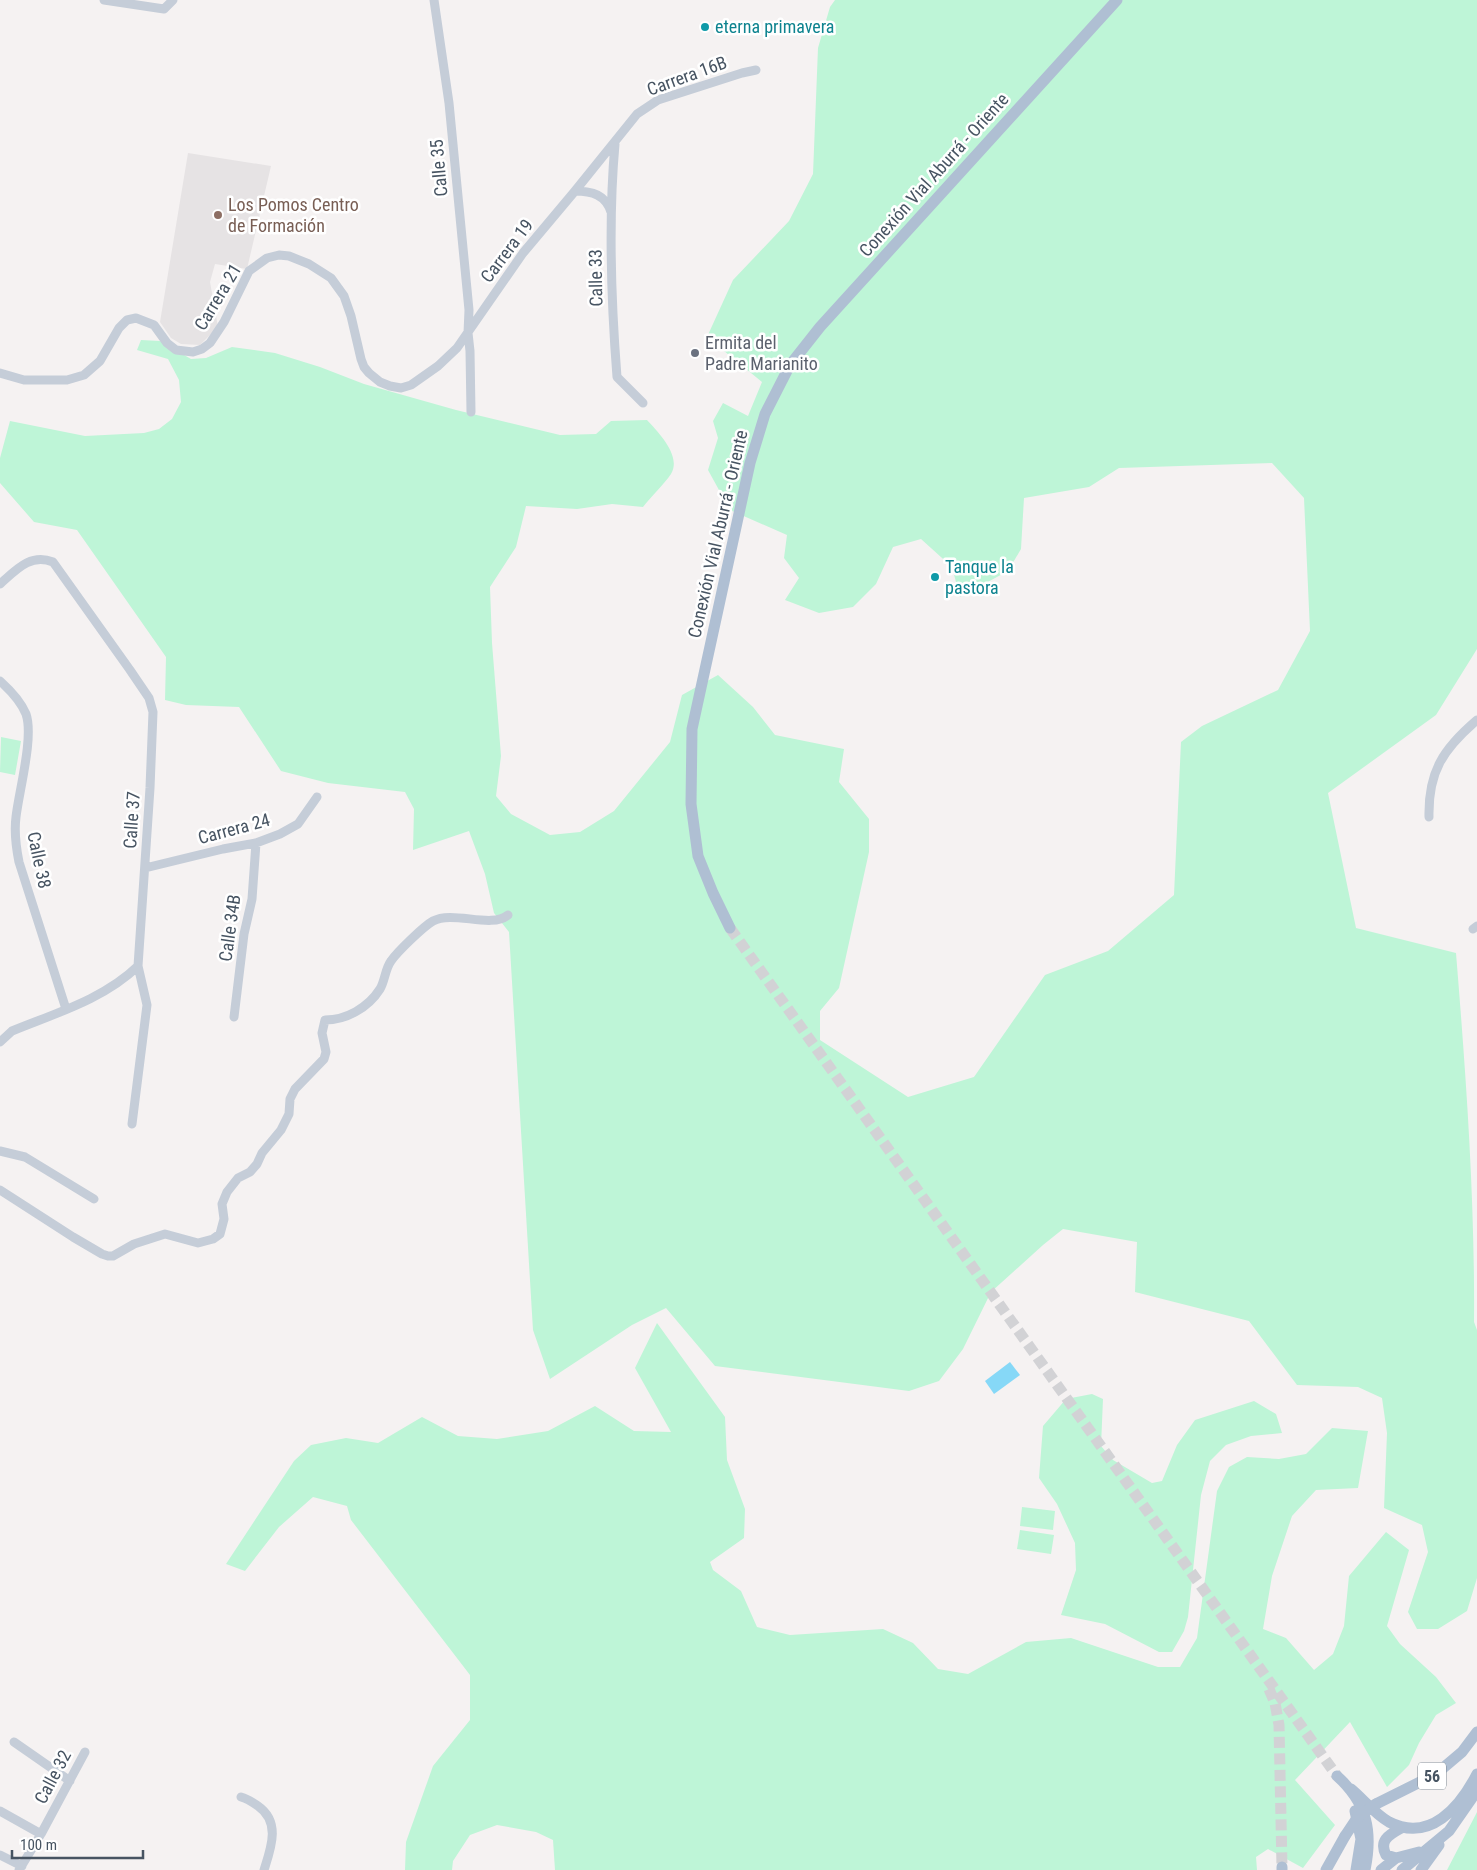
<svg xmlns="http://www.w3.org/2000/svg" width="1477" height="1870" viewBox="0 0 1477 1870" font-family="'Roboto Condensed',sans-serif">
<style>
.education{fill:#e6e3e4}
.green{fill:#bef5d7}
.water{fill:#86d8f7}
.lines{fill:none;stroke-linecap:round;stroke-linejoin:round}
.major-tunnel{stroke:#d2d2d5;stroke-width:11;stroke-dasharray:11 5.5;stroke-linecap:butt}
.minor{stroke:#c5cdd8;stroke-width:9}
.major{stroke:#afbfd3;stroke-width:11}
.major-bridge{stroke:#afbfd3;stroke-width:11}
.culture-dot{fill:#0f9aa8;stroke:#fff;stroke-width:2}
.education-dot{fill:#8d6e63;stroke:#fff;stroke-width:2}
.worship-dot{fill:#6b7280;stroke:#fff;stroke-width:2}
.labels{text-anchor:middle;stroke-width:5;stroke-linejoin:round;paint-order:stroke}
.shield{fill:#fff;stroke:#7e8791;stroke-width:1}
.shield-label{font-size:16px;font-weight:bold;fill:#475462}
.culture-label{font-size:18px;fill:#0d838f;stroke:#fff;text-anchor:start}
.street-label{font-size:18px;fill:#475462;stroke:#fff}
.education-label{font-size:18px;fill:#785e54;stroke:#fff;text-anchor:start}
.worship-label{font-size:18px;fill:#5b616d;stroke:#fff;text-anchor:start}
</style>
<rect width="100%" height="100%" fill="#f5f2f2"/>
<path class="education" d="M188,153L271,166L247,269L215,264L210,282L218,327L200,345L181,344L171,338L160,322Z"/>
<path class="green" d="M835,0H1477V649L1436,715L1328,793L1356,928L1456,953C1466,1076 1475,1198 1474,1322L1477,1330V1578L1467,1611L1438,1629H1417L1408,1612L1428,1552L1422,1525L1384,1508L1387,1433L1382,1398L1358,1387L1297,1385L1249,1321L1135,1292L1137,1242L1063,1229L1043,1245L991,1292L963,1349L939,1381L909,1391L715,1366L666,1308L632,1325L550,1379L533,1330L509,932L494,913L485,874L469,831L413,850L414,809L405,792L328,783L281,771L239,707L186,705L165,700L166,657L77,530L34,522L0,483V458L10,421L85,436L144,433L159,429L172,419L181,402L179,380L168,359L137,350L141,340L160,341L191,359L206,358L232,347L275,353L320,367L364,384L456,410L560,435L596,434L611,421L647,420C658,432 682,456 671,474C664,484 651,497 643,507L612,504L577,509L526,506L516,547L490,587L492,643L501,756L496,796L511,814L550,835L580,832L614,811L670,742L682,695L718,675L753,707L775,735L844,749L839,782L869,819V852L839,988L820,1011V1040L908,1097L974,1077L1045,975L1108,951L1174,895L1181,742L1202,726L1278,690L1310,631L1304,498L1272,463L1119,468L1089,487L1024,498L1021,549L1008,571L960,597L952,567L921,539L893,547L876,584L853,607L819,613L785,600L799,578L784,558L787,535L730,510L708,470L718,438L713,421L723,403L748,416L762,382L707,337L733,280L789,221L813,174L818,48L830,7Z
M1,737L21,741L15,775L0,772Z
M657,1323L725,1417L727,1460L745,1509L744,1538L710,1562L713,1570L741,1591L757,1627L790,1635L883,1629L913,1643L938,1669L968,1674L1026,1642L1071,1638L1158,1667H1180L1197,1638L1217,1491L1229,1467L1247,1457L1279,1459L1306,1454L1332,1428L1368,1431L1358,1488L1316,1490L1292,1516L1272,1576L1263,1629L1286,1638L1314,1670L1333,1654L1344,1626L1349,1576L1386,1532L1409,1550L1387,1626L1400,1644L1436,1677L1456,1703L1436,1715L1419,1743L1409,1765L1387,1787L1350,1722L1295,1780L1335,1825L1303,1868L1268,1849L1256,1857L1257,1870H555L553,1840L536,1832L497,1825L470,1835L453,1861L452,1870H405L406,1842L433,1766L470,1720V1675L351,1520L347,1506L313,1497L279,1527L245,1571L226,1564L294,1461L311,1445L346,1438L378,1443L422,1417L458,1436L497,1439L548,1431L595,1406L634,1431L671,1432L635,1368Z
M1092,1394L1103,1399L1101,1446L1113,1460L1152,1483L1162,1481L1177,1445L1195,1420L1254,1401L1276,1414L1282,1433L1251,1436L1226,1445L1210,1461L1201,1495L1188,1617L1184,1631L1172,1652H1159L1105,1624L1061,1615L1076,1570L1075,1543L1057,1504L1039,1478L1043,1426L1066,1399Z
M1022,1507L1055,1511L1053,1530L1020,1526Z
M1020,1530L1054,1535L1051,1554L1017,1549Z
M1477,1812V1870H1447L1475,1816Z"/>
<path class="water" d="M1010,1362L1020,1375L994,1394L985,1381Z"/>
<g class="lines">
<path class="major-tunnel" d="M730,928L1337,1776
M1269,1689L1275,1703L1279,1725L1282,1867"/>
<path class="minor" d="M104,0L164,9L173,0
M434,0L449,103L469,310L468,333L470,351L471,412
M615,144C608,221 611,300 617,377L643,403
M575,191C592,191 606,195 611,212
M0,373L24,380H67L84,375L100,361L119,328L127,320L136,318L154,325L167,343L176,350L193,352L202,349L210,343L224,322L249,271L267,258L279,255L289,256L309,264L331,278L344,296L351,316L361,359L364,367L369,373L380,382L390,386L401,388L411,385L438,366L457,348L523,253L575,191L637,114L658,100L742,73L756,70
M0,584C16,570 30,553 53,562L130,670L149,698L153,712L150,788L138,966L147,1005L132,1124
M0,681C10,690 21,702 26,714C34,737 19,791 16,817C14,832 16,847 19,862L66,1009
M1429,817C1428,772 1443,749 1477,720
M145,868L223,849L256,843L280,834L298,824L317,797
M1473,929L1477,926
M234,1017L244,934L252,899L256,843
M0,1042L12,1031C56,1013 104,999 138,966
M0,1151L25,1157L94,1199
M0,1190L73,1237L102,1254L108,1256H113L134,1244L165,1234L198,1243L213,1239L220,1234L224,1219L222,1204L227,1192L238,1178L250,1172L257,1164L262,1153L281,1130L289,1114L290,1099L295,1089L324,1059L326,1052L322,1033L325,1020C346,1020 368,1008 380,989C385,981 385,969 391,961C397,952 424,926 433,921C453,910 491,929 508,915
M14,1742L70,1781
M241,1797C248,1799 252,1802 258,1806C281,1822 271,1848 264,1870
M0,1811L41,1834
M0,1855L22,1866
M19,1870L41,1834L85,1752"/>
<path class="major" d="M730,928L713,893L698,856L691,804L692,729L750,463L765,414L790,365L820,327L1117,0
M1337,1776C1367,1803 1373,1831 1365,1870
M1351,1789C1363,1799 1375,1814 1389,1822C1430,1843 1460,1807 1477,1774
M1376,1804L1436,1774L1462,1752L1477,1732
M1355,1811L1361,1839L1356,1870
M1403,1827C1391,1834 1378,1839 1386,1855L1396,1858L1419,1852
M1282,1867V1870
M1326,1870L1345,1836
M1381,1870L1396,1858
M1402,1870L1449,1831L1477,1791
M1421,1870L1439,1845"/>
<path class="major-bridge" d="M1345,1836L1357,1818L1376,1804"/>
</g>
<g class="culture-dot">
<circle cx="705" cy="27" r="5"/>
<circle cx="935" cy="577" r="5"/>
</g>
<circle class="education-dot" cx="218" cy="215" r="5"/>
<circle class="worship-dot" cx="695" cy="353" r="5"/>
<g class="labels">
<rect class="shield" x="1418" y="1762.5" width="28" height="27" rx="4"/>
<g class="shield-label">
<text x="1432" y="1782">56</text>
</g>
<g class="culture-label">
<text x="715" y="33">eterna primavera</text>
<text x="945" y="573">Tanque la<tspan x="945" dy="21">pastora</tspan></text>
</g>
<g class="street-label">
<text transform="translate(687 76) rotate(-20)" y="6">Carrera 16B</text>
<text transform="translate(439 168) rotate(-95)" y="6">Calle 35</text>
<text transform="translate(934 175) rotate(-48)" y="6">Conexión Vial Aburrá - Oriente</text>
<text transform="translate(507 251) rotate(-53)" y="6">Carrera 19</text>
<text transform="translate(596 278) rotate(-91)" y="6">Calle 33</text>
<text transform="translate(218 297) rotate(-59)" y="6">Carrera 21</text>
<text transform="translate(718 534) rotate(-77)" y="6">Conexión Vial Aburrá - Oriente</text>
<text transform="translate(132 820) rotate(-86)" y="6">Calle 37</text>
<text transform="translate(234 829) rotate(-15)" y="6">Carrera 24</text>
<text transform="translate(39 860) rotate(78)" y="6">Calle 38</text>
<text transform="translate(230 928) rotate(-82)" y="6">Calle 34B</text>
<text transform="translate(53 1777) rotate(-62)" y="6">Calle 32</text>
</g>
<g class="education-label">
<text x="228" y="211">Los Pomos Centro<tspan x="228" dy="21">de Formación</tspan></text>
</g>
<g class="worship-label">
<text x="705" y="349">Ermita del<tspan x="705" dy="21">Padre Marianito</tspan></text>
</g>
</g>
<path d="M12 1850v8h131v-8" fill="none" stroke="#475462" stroke-width="2.5"/>
<text x="20" y="1850" font-size="15" fill="#475462" stroke="#ffffff" stroke-width="4" paint-order="stroke">100 m</text>
</svg>
